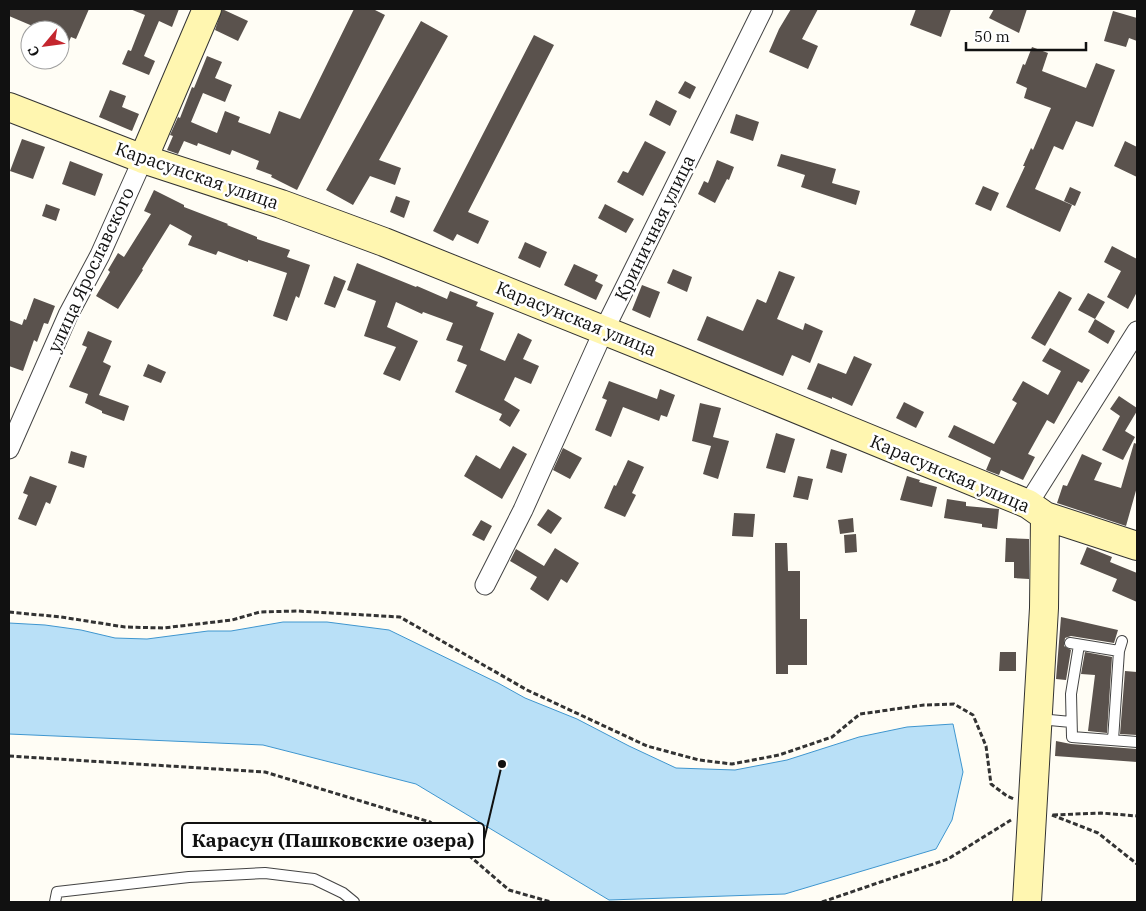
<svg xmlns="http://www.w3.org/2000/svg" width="1146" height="911" viewBox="0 0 1146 911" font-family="'IBM Plex Serif',serif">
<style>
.water{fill:#b9e0f7;stroke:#3f96cf}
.building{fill:#5a524d}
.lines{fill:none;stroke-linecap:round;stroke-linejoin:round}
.lane-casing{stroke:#444;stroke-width:12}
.street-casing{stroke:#444;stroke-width:21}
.secondary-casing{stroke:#333;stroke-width:30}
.path{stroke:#333;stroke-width:3;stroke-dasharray:5 2.5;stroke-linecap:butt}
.lane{stroke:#fff;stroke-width:10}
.street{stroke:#fff;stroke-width:19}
.secondary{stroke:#fff6b0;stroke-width:28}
.labels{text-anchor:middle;stroke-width:5;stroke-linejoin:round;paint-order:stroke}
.street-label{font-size:18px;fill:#111;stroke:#fff}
.leader{fill:none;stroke:#111;stroke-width:2}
.callout-dot{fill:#111;stroke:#fff;stroke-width:2}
.callout{fill:#fff;stroke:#111;stroke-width:2}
.callout-label{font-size:19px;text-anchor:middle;font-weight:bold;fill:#111}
</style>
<rect width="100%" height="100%" fill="#fffdf5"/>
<path class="water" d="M283,622H327L389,630L498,683L525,698L577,719L629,746L676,768L735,770L787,760L859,737L907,727L953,724L963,772L952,820L936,849L785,894L609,900L416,784L263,745L9,734V623L45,625L81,630L115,638L147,639L208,631H231Z"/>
<path class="building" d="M9,9H89L76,39L71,37L60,63V30H42L9,16Z
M130,9H179L172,27L159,21L144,56L155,61L149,75L122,64L128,50L131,51L145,15Z
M222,9L248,21L238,41L215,30Z
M354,9H373L385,15L297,190L271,177L272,175L256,169L259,161L232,150L230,155L198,143L197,146L184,141L178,154L167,150L173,136L170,135L178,117L180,118L192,87L194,88L207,56L222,62L215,78L232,85L225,102L203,93L191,122L217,133L225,111L240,117L238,122L270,134L279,111L300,119Z
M791,9H818L802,39L818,46L808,69L769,52L779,29Z
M916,9H951L941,37L910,25Z
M994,9H1027L1019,33L989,18Z
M1113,11L1137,18V41L1129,38L1126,47L1104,41Z
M421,21L448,36L379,160L401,168L395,185L370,176L353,205L326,190Z
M534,35L554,45L468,212L489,221L478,244L457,234L453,241L433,231Z
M1032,47L1048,53L1042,71L1086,88L1096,63L1115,70L1093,127L1076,121L1063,150L1054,146L1035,189L1072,205L1060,232L1006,207L1025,166H1023L1031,148L1033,150L1051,108L1024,98L1027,88L1016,83L1023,64L1025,65Z
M685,81L696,87L690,99L678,93Z
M110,90L126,96L122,107L139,114L132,131L99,117Z
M656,100L677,111L670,126L649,115Z
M736,114L759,122L753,141L730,133Z
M22,139L45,147L33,179L10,171Z
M645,141L666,152L643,196L617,182L623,171L628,173Z
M1125,141L1137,147V177L1114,166Z
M781,154L836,169L832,183L860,191L856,205L801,187L805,175L777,166Z
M717,160L734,167L729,180L727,179L715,203L698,194L704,181L708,183Z
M70,161L103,174L95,196L62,184Z
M983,186L999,193L991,211L975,204Z
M1070,187L1081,192L1075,206L1064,201Z
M154,190L184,205V207L228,224L227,225L257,237V239L290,250L287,257L310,265L299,298L296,296L287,321L273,316L287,273L248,260V262L218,251L216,255L188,245L192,236L170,224L142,269L143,270L118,309L96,296L110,272L108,270L118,253L124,257L151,214L144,211Z
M396,196L410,201L404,218L390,212Z
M46,204L60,209L56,221L42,216Z
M605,204L634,219L626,233L598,218Z
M525,242L547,252L540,268L518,258Z
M1112,246L1137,259V292L1128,309L1107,297L1121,271L1104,262Z
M357,263L416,287L417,286L447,299L450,291L478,302L476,306L494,313L480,350L505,361L518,333L532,340L523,359L539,366L531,384L515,377L504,400L520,410L510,427L499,420L502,414L455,392L467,365L457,361L463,346L446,340L453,323L423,312L422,314L396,302L387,327L418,341L400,381L383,374L396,347L364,336L376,301L347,290Z
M574,264L598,275L595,281L603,285L596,300L564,285Z
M673,269L692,277L687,292L667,283Z
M779,271L795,277L777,319L803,330L805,323L823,331L810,363L792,355L783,376L697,340L707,316L743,331L757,299L766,303Z
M334,276L346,281L335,308L324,304Z
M642,285L660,292L650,318L632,310Z
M1059,291L1072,298L1045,346L1031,338Z
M1088,293L1105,302L1095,319L1078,310Z
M34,298L55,306L48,324L44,323L37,342L34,340L23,371L9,366V320L22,325L24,319L26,320Z
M1095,319L1115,331L1108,344L1088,332Z
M88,331L112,341L103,362L111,366L99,395L129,406L124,421L102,413V411L85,403L88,394L69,387L87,347L82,345Z
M1050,348L1090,370L1082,383L1078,381L1054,424L1047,420L1028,454L1035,457L1023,480L1001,470L999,475L986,470L991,458L948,437L954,425L994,444L1017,403L1012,400L1023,381L1048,395L1061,371L1042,361Z
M854,356L872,364L852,406L832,397V399L807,389L818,363L846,374Z
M148,364L166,372L161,383L143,376Z
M609,381L657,399L660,389L675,395L667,417L661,415L659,421L623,407L611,437L595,430L607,400L602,398Z
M1119,396L1137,408V411L1125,431L1135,437L1123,460L1102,450L1120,416L1110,409Z
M904,402L924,412L916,428L896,418Z
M700,403L721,408L713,437L729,441L718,479L703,474L711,446L692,441Z
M776,433L795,439L785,473L766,468Z
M1134,443L1137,444V487L1126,526L1057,503L1063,485L1067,486L1082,454L1102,463L1094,480L1121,488Z
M513,446L527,454L502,499L464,476L476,455L500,469Z
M563,448L582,458L570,479L553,470Z
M831,449L847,454L842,473L826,468Z
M71,451L87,456L84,468L68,463Z
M628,460L644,467L632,493L636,495L625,517L604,508L614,485L616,486Z
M30,476L57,486L50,504L46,502L36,526L18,519L28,495L23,493Z
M798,476L813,479L808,500L793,497Z
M907,476L920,480L919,482L937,487L932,507L900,500Z
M947,499L966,502V506L999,509L997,529L982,527V524L944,518Z
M548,509L562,518L551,534L537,525Z
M734,513L755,514L753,537L732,536Z
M853,518L854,532L840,534L838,520Z
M481,520L492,526L484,541L472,535Z
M856,534L857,552L845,553L844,535Z
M1006,538L1029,539V579L1014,578V562H1005Z
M775,543H787L788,571H800V619H807V665H788V674H776Z
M1087,547L1112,557L1110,562L1137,573V602L1112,591L1117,579L1080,564Z
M555,548L579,563L567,583L561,579L548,601L530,589L537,577L510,561L516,549L544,566Z
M1061,617L1118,630L1114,643L1071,636L1065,638L1064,646L1071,650L1066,680L1056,679Z
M1000,652H1016V671H999Z
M1085,652L1112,657L1107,733L1088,731L1095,675L1081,674Z
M1125,671L1137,672V735L1120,734Z
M1056,741L1071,744L1137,749V762L1055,756Z"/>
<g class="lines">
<defs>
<path id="lane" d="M1070,643L1119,651
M1079,645L1071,694L1072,737L1137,742
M1039,719L1071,722
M1113,740L1119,651L1122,641
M55,902L57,892L189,877L265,873L314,879L343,893L354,902"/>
<path id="street" d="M9,449L68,315L100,255L143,159
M1028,504L1137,331
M485,585L523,510L604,330L763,9"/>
<path id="secondary" d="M9,107L143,159L281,204L384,242L675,359L1028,504L1045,516L1137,546
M143,159L207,9
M1027,902L1044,608L1045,516"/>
</defs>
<use href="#lane" class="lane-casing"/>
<use href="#street" class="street-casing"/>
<use href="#secondary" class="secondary-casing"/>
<path class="path" d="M9,612L61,617L125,627L163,628L232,620L260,612L297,611L400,617L527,690L647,746L699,760L732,764L779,755L832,737L860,714L924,705L954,704L973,715L986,746L991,784L1007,796L1014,799
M9,756L265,772L430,822L509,890L551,902
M1052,815L1098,833L1137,864
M1053,815L1101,813L1137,816
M822,902L948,859L1011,820"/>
<use href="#lane" class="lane"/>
<use href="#street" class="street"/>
<use href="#secondary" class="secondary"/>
</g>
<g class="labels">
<g class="street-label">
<text transform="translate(197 176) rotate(19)" y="6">Карасунская улица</text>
<text transform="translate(655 228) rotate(-64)" y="6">Криничная улица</text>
<text transform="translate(91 270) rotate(-65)" y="6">улица Ярославского</text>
<text transform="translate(576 319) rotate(22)" y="6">Карасунская улица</text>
<text transform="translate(950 474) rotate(23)" y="6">Карасунская улица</text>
</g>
</g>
<path class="leader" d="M502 764L484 840"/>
<circle class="callout-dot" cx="502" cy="764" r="5"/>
<rect class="callout" x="182" y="823" width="302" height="34" rx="5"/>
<g class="callout-label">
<text x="333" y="847">Карасун (Пашковские озера)</text>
</g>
<rect width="1146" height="911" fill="none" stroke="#111111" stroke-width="20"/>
<g transform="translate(45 45) rotate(241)"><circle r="24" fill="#ffffff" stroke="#a0a0a0"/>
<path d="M0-4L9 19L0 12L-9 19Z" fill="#c4262e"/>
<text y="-8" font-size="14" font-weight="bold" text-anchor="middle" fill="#111111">С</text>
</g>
<path d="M966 42v8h120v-8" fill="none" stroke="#111111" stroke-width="2.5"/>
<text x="974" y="42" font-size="15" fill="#111111" stroke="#ffffff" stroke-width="4" paint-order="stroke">50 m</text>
</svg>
